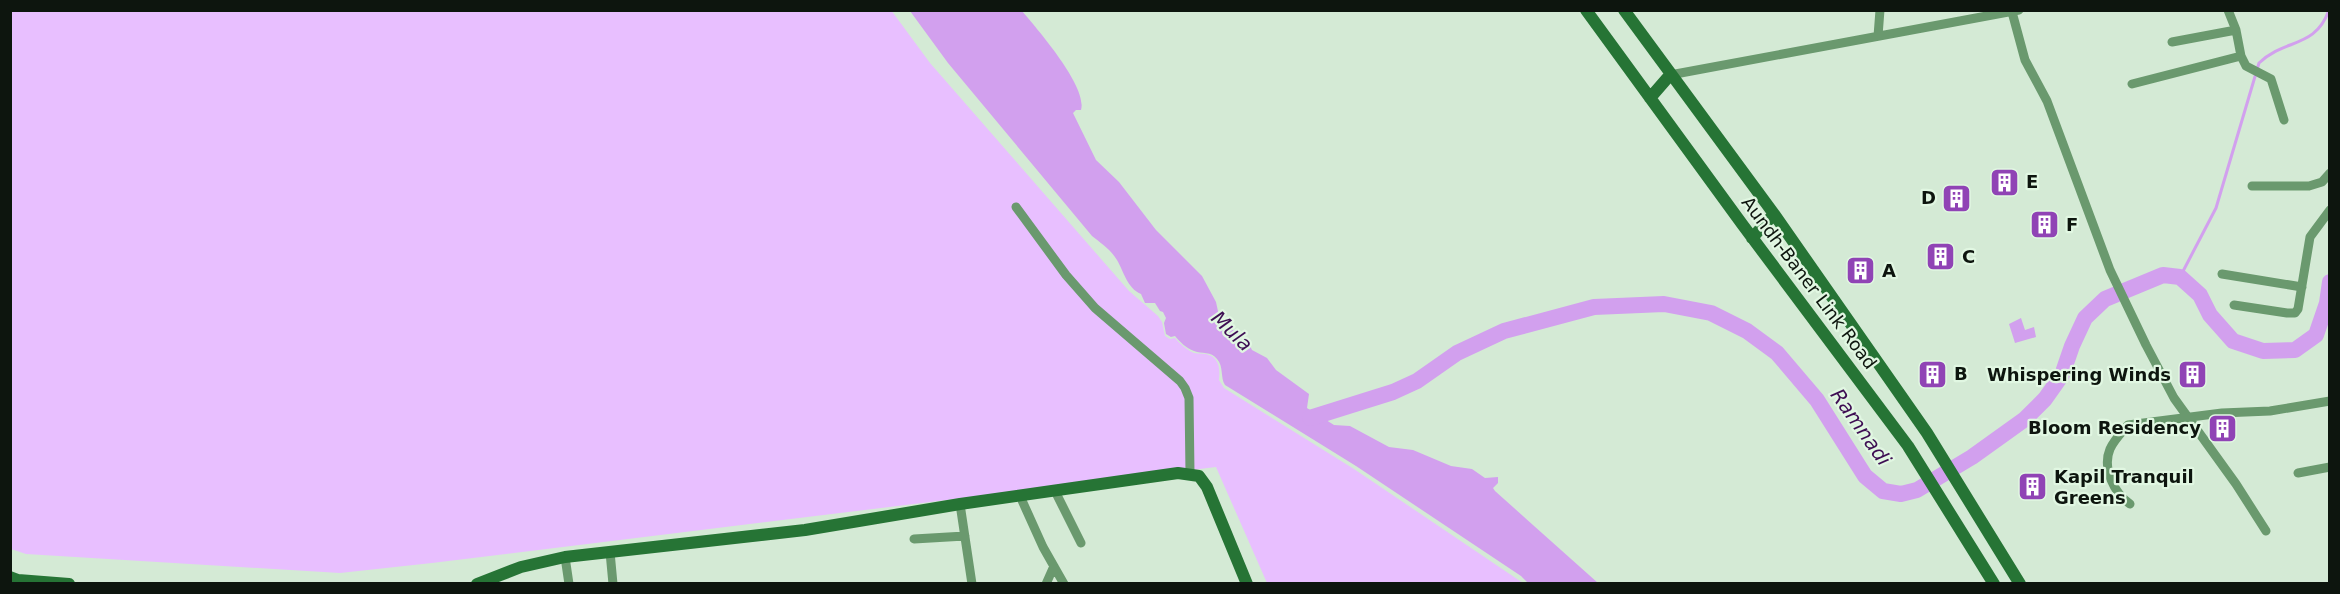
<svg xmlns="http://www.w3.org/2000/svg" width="2340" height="594" viewBox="0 0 2340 594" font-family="'DejaVu Sans',sans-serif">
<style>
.green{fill:#e8bfff}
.water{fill:#d2a0ee}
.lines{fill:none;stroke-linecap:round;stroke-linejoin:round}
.stream{stroke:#d2a0ee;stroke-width:3}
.river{stroke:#d2a0ee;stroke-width:16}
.street{stroke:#6a996e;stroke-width:9}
.secondary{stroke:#267435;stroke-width:12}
.labels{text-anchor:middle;stroke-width:4.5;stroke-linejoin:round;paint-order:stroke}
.poi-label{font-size:18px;font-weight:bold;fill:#0d150e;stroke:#e1f7e2;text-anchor:start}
.street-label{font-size:18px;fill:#0d150e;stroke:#e1f7e2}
.water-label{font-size:20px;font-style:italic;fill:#3e0e53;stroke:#e1f7e2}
</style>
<rect width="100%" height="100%" fill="#d4ead5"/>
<path class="green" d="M891,10L930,63L1129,291L1158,316L1162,322L1165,336L1170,339L1175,338C1180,344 1187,350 1194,353C1199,354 1205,353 1209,355C1220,359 1220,371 1219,380L1224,388L1354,469L1523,583H1267L1216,467L432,563L340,573L26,554L11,549V11Z"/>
<path class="water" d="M910,11H1022C1038,30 1088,87 1081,110H1076L1073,113L1096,160L1119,182L1156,230L1202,276L1216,302L1219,316L1250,346L1252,350L1267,358L1276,370L1309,394L1307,408L1334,425L1350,426L1389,447L1413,450L1451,466L1472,469L1485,478L1498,477V483L1493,488L1495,491L1598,583H1528L1521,576L1356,466L1225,385C1220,377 1224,367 1217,359C1211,351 1202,354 1194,351C1186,348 1180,342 1175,336L1171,337L1166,334L1164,323L1166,318L1163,312L1160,311L1155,303H1145L1141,294C1127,288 1124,272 1117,260C1111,250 1101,243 1092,236L948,63Z
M2021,318L2025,330L2034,327L2036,337L2015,343L2009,324Z"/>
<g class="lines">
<path class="stream" d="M2180,277L2216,208L2259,63C2285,38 2315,49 2329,10"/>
<path class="river" d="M1310,418L1393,392L1417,381L1457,353L1504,331L1594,307L1664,304L1711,313L1747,331L1777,353L1817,400L1865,476L1883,491L1901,494L1917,490L1972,457L2025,419L2045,399L2062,375L2072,346L2085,318L2105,299L2163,275L2180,277L2200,295L2210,315L2233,341L2263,351L2295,350L2316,335L2327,303L2330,282"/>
<path class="street" d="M2228,10L2236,30L2241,56L2246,66L2271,79L2284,120
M2012,12L2025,60L2047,101L2110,270L2146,345L2174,398L2236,484L2266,531
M1878,36L1880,10
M2172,42L2236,30
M1670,75L2019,10
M2132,84L2241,56
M2252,186H2309L2322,182L2330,173
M1016,207L1066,275L1095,308L1180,381L1185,388L1189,398L1190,473
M2222,274L2302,287
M2234,305L2287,313H2295L2298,309L2310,237L2330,210
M2298,473L2330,467
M1055,491L1081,543
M1020,496L1043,547L1064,584
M960,504L972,584
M2130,504C2114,493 2102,468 2110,449C2114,440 2122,432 2128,425L2222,413L2270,411L2330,401
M914,539L965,536
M610,552L613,584
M565,557L569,584
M1046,584L1054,566"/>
<path class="secondary" d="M1586,10L1742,224L1908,446L1994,584
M1624,10L1774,214L1927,433L2020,584
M1650,98L1670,75
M1752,238L1774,214
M10,577L18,580L69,584
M477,584L521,567L565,557L805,530L960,504L1178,473L1199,476L1207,487L1247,584"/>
</g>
<defs>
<symbol id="building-square" viewBox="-11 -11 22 22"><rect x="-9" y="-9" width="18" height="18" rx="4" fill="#9043b5" stroke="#e1f7e2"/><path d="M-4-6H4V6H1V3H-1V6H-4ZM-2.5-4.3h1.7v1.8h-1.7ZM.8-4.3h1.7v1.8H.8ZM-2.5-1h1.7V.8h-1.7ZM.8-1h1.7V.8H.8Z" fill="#fff"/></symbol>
</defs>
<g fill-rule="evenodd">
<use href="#building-square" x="1988" y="166" width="33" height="33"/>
<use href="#building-square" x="1940" y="182" width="33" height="33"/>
<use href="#building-square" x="2028" y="208" width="33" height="33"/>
<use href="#building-square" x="1924" y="240" width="33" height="33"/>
<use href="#building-square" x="1844" y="254" width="33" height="33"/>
<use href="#building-square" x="1916" y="358" width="33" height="33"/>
<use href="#building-square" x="2176" y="358" width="33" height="33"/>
<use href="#building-square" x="2206" y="412" width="33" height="33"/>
<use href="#building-square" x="2016" y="470" width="33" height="33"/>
</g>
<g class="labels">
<g class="poi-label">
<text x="2026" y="188">E</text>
<text x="1936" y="204" text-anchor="end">D</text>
<text x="2066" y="231">F</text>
<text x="1962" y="263">C</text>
<text x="1882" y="277">A</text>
<text x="1954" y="380">B</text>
<text x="2171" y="381" text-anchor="end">Whispering Winds</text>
<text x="2201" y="434" text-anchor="end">Bloom Residency</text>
<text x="2054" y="483">Kapil Tranquil<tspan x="2054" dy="21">Greens</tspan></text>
</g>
<g class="street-label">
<text transform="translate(1809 283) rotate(53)" y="6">Aundh-Baner Link Road</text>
</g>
<g class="water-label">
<text transform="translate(1232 331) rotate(44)" y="7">Mula</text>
<text transform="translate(1861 427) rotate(55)" y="7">Ramnadi</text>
</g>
</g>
<rect width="2340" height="594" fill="none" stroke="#0d150e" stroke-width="24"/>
</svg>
